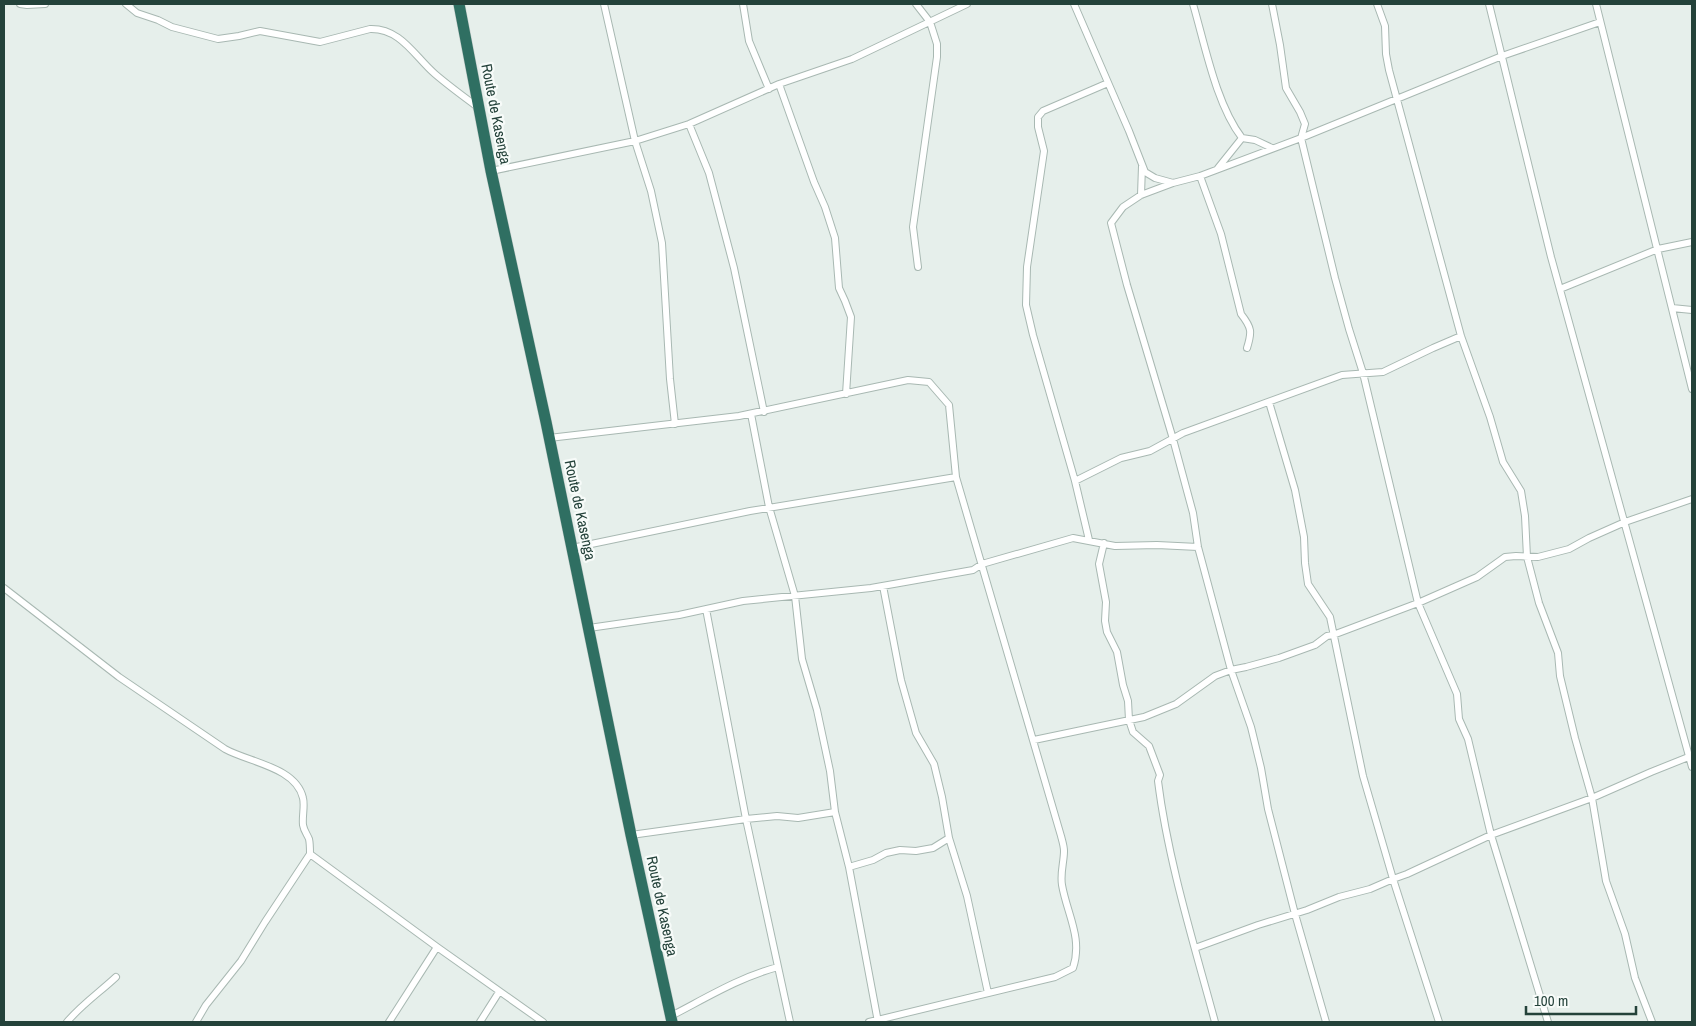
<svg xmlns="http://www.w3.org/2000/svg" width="1696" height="1026" viewBox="0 0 1696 1026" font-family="'Archivo Narrow',sans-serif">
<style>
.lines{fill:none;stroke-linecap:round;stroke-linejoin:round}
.street-casing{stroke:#a8b8b2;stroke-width:8}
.highway-casing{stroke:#c2cac8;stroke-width:12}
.street{stroke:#fff;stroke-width:6}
.highway{stroke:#2f6f62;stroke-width:11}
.labels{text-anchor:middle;stroke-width:4.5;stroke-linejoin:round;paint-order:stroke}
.street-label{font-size:15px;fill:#24423a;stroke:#f7fbf9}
</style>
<rect width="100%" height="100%" fill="#e6efeb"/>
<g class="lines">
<defs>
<path id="street" d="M20,4L27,5L45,4
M126,4L137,13L158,20L172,27L218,39L239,36L260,31L320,42L370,29C401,28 415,57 435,74C449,86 464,97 479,108
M604,4L635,141L651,191L662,243L670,379L675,424
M743,4L749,41L769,89
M916,4L930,22L937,44V57L913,227L918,267
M1074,4L1129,131L1145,172L1155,178L1173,183L1200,176L1301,138L1502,56L1600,22
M1193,4C1205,45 1216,104 1242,138L1255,140L1272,148
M1272,4L1280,45L1286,88L1300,112L1305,124L1301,138L1335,278L1349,329L1363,373L1418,603L1457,694L1459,719L1468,739L1491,835L1548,1022
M1377,4L1385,26L1386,54L1389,70L1461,336L1490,417L1503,462L1521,491L1525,516L1527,557L1539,603L1558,653L1560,676L1575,738L1592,798L1606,881L1625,934L1635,978L1652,1022
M1489,4L1551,257L1692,767
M1596,4L1692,389
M779,84L814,182L825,207L835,238L839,288L845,301L851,317L846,394
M689,124L709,173L734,268L764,412
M1218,168L1242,138
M491,171L635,141L689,124L779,84L852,59L967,4
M1200,176L1221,234L1241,314C1252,328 1252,332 1247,348
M1173,183L1141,195L1123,207L1111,223L1127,285L1173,439L1193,513L1198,547L1231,670L1251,727L1261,768L1268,809L1295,914L1326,1022
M1141,195L1142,166
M1560,289L1658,249L1692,242
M1672,308L1692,310
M1269,402L1295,490L1304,537L1305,563L1308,584L1330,617L1363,776L1393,879L1439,1022
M751,414L769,507L795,596L802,659L817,710L830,771L835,812
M549,438L739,416L908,380L929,382L949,405L956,477L1061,836C1062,840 1064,846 1064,851C1064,862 1060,873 1062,885C1067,914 1083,938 1073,968L1055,977L869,1022
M1075,481L1121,458L1150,451L1183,433L1342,375L1383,372L1433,348L1461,336
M1089,540L1075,481L1033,335L1026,305L1027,267L1044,151L1038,127V117L1043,111L1108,83
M1104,543L1099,564L1106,602L1105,621L1107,632L1117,652L1123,685L1128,701L1129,720L1133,732L1149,746L1160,775L1158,781C1168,861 1194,944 1215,1022
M572,548L750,511L956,477
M883,586L901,680L916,733L934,764L942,797L949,838L967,896L988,993
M4,588L119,677L225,749C248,762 296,767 303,798C305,806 302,816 303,825C304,831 307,834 309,839C310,843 310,849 310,854L437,947L543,1022
M706,609L746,819L790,1022
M589,628L679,615L743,601L871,588L973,570L982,564L1073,538L1115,546L1157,545L1198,547
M1034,740L1144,717L1176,704L1215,676L1231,670L1246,667L1279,658L1315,645L1327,636L1333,635L1418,603L1477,577L1505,557L1516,556L1538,557L1569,549L1589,538L1625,522L1692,499
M631,835L746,819L777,816L798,818L835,812L849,867L878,1022
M849,867L873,860L886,853L900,850L916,851L933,848L949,838
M1195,948L1258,925L1307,910L1339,897L1370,889L1393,879L1407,874L1491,835L1592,798L1651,772L1691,756
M671,1016C706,998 740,977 778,967
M67,1022C81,1005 100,992 116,977
M196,1022L206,1005L241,961L265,922L310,854
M389,1022L437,947
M480,1022L499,992"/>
<path id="highway" d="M459,4L491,171L546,422L631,835L672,1022"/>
</defs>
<use href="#street" class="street-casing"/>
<use href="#highway" class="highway-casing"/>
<use href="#street" class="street"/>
<use href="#highway" class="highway"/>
</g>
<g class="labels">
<g class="street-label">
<text transform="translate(496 114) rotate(79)" y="5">Route de Kasenga</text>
<text transform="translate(580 510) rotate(78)" y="5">Route de Kasenga</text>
<text transform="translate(662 906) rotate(78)" y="5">Route de Kasenga</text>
</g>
</g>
<rect width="1696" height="1026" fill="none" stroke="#24423a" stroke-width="10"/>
<path d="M1526 1006v8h110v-8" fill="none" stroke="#24423a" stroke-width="2.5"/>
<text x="1534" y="1006" font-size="15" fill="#24423a" stroke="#f7fbf9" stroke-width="4" paint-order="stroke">100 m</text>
</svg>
